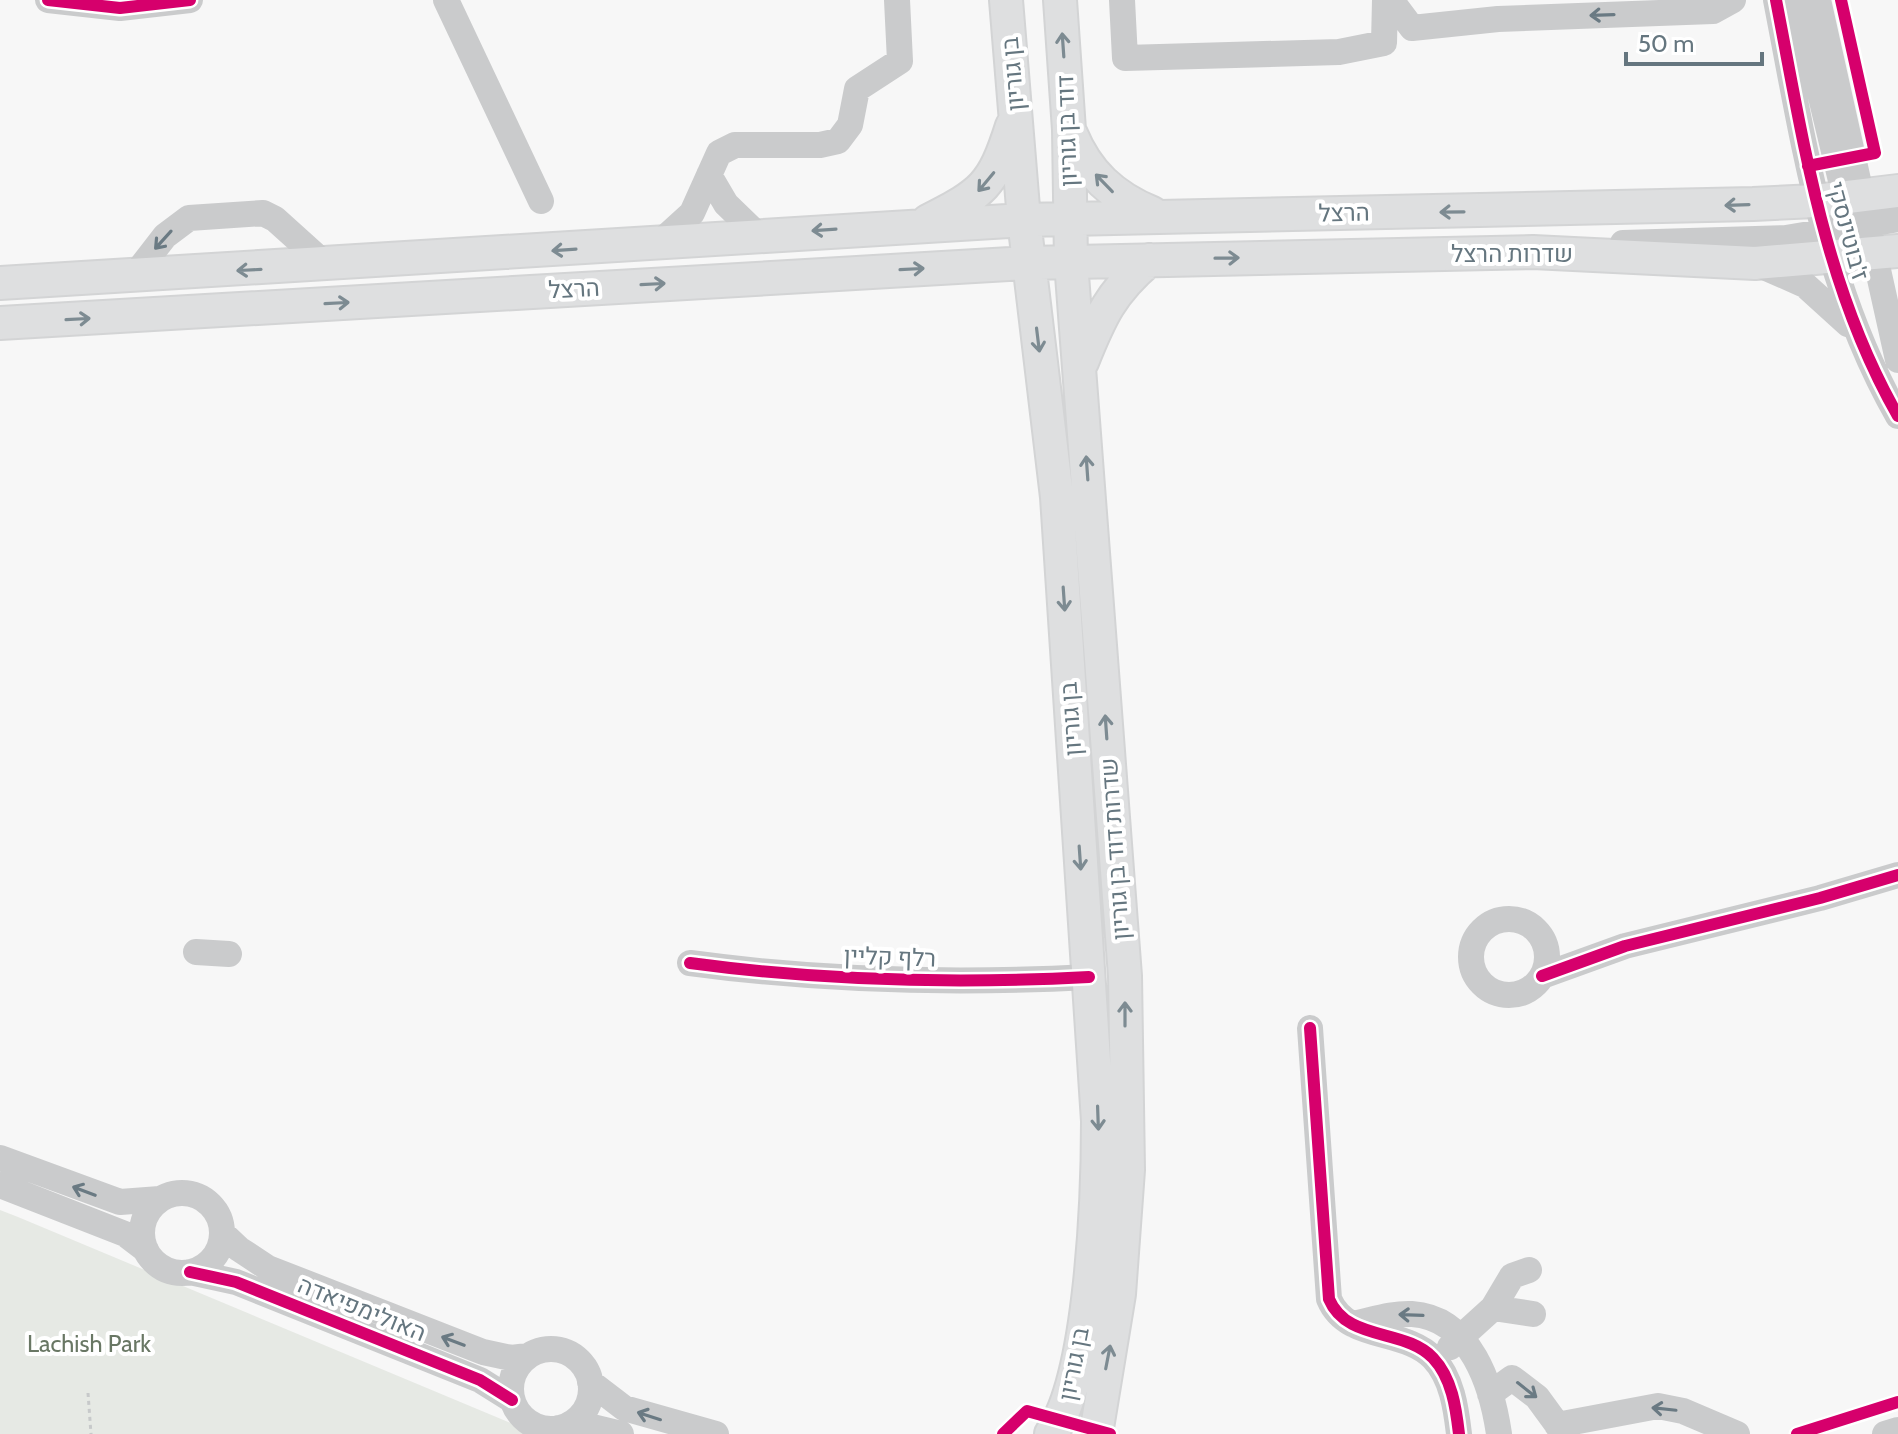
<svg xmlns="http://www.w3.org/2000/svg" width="1898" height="1434" viewBox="0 0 1898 1434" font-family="Cabin,Heebo,sans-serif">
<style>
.green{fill:#e6e9e4}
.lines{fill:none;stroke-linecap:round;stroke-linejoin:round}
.major-casing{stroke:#d3d4d5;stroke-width:36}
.path{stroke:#c7c9ca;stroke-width:3;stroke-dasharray:4 4;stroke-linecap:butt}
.minor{stroke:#cacbcc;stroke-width:26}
.major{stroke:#dedfe0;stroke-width:32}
.cycleway-casing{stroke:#fff;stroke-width:17}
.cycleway{stroke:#d6006c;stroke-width:12}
.oneway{stroke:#6a7a83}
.oneway2{stroke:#7d8b92}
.labels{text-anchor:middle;stroke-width:8;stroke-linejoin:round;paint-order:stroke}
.street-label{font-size:24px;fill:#65767f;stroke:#fff}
.park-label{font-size:24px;fill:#697764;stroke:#fff}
</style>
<rect width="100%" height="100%" fill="#f7f7f7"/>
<path class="green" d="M0,1210L18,1217L537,1434H0Z"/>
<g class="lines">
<defs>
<path id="major" d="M1006,0L1024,220L1057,497L1098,1121C1098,1195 1092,1376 1051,1434
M1060,0L1069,130L1071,262L1125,976L1128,1170L1119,1294L1096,1434
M1071,134C1087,173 1113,197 1152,213
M928,221C983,193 993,186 1012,126
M0,283L1024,220L1753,204L1815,201L1898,191
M0,323L1028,263L1533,252L1755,263L1898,251
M1082,362C1100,317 1111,292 1149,260"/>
</defs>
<use href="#major" class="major-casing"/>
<path class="path" d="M88,1393L91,1434"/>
<path class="minor" d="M48,0L120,8L190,0
M446,0L541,201
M1122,0L1125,58L1339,52L1384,43L1385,0
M1391,0L1412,28L1498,19L1713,11L1733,0
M1776,0C1804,144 1824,287 1898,416
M1792,0L1809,47L1849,214
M1818,0L1898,360
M709,175L726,204L759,236
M659,243L692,213L719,153L735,145H820L838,141L850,125L857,89L900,61L897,0
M1623,243L1786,238L1898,219
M1755,263L1805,285L1848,324
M134,276L165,236L189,218L263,213L275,219L326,265
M1471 957a38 38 0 1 1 76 0a38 38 0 1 1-76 0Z
M196,952L229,954
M690,963C823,981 955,984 1089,977
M1542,976L1625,946L1820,898L1898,875
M1310,1028L1329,1299C1347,1342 1405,1328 1433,1358C1452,1378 1456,1408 1459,1434
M0,1158L120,1202L160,1199
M0,1185L125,1234L146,1250
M142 1233a40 40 0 1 1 80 0a40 40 0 1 1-80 0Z
M222,1233L239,1249L268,1268L483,1352L511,1358L528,1356
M190,1272L236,1282L480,1380L512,1400
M1493,1308L1533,1314
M1352,1324C1372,1320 1392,1313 1412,1314C1471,1318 1492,1386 1499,1434
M1450,1347L1493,1308L1512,1276L1529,1270
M511 1389a40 40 0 1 1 80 0a40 40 0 1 1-80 0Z
M590,1382L624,1408L716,1434
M1490,1394L1512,1378L1537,1397L1564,1434
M1557,1425L1658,1406L1683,1411L1737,1434
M559,1428L592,1427L621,1434
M1885,1434L1898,1430"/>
<use href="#major" class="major"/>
<defs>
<path id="cycleway" d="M48,0L120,8L190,0
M1776,0C1804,144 1824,287 1898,416
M1808,166L1875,153L1841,0
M690,963C823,981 955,984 1089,977
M1542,976L1625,946L1820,898L1898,875
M1310,1028L1329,1299C1347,1342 1405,1328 1433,1358C1452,1378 1456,1408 1459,1434
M190,1272L236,1282L480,1380L512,1400
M1003,1434L1027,1411L1110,1434
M1797,1434L1898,1402"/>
</defs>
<use href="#cycleway" class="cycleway-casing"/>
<use href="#cycleway" class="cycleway"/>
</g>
<defs><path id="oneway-shaft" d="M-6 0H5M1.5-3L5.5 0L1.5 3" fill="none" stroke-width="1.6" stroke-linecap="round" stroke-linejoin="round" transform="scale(2)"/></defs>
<g class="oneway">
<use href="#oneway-shaft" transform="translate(1602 15) rotate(178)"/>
<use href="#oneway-shaft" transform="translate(163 240) rotate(132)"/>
<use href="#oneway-shaft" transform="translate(84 1191) rotate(-159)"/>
<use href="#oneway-shaft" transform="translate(1411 1315) rotate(-178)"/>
<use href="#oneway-shaft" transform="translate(453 1341) rotate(-159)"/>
<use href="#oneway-shaft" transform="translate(1527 1390) rotate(38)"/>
<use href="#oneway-shaft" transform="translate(1664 1409) rotate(-174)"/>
<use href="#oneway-shaft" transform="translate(649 1416) rotate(-162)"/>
</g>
<g class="oneway2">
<use href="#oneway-shaft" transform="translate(1063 45) rotate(-94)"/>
<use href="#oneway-shaft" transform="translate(986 182) rotate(130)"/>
<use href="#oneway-shaft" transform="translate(1104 183) rotate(-134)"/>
<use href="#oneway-shaft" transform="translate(1737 205) rotate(178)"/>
<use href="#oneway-shaft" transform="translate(1452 212) rotate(179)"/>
<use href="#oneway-shaft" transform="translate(824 230) rotate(176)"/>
<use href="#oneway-shaft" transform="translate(564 250) rotate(176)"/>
<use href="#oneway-shaft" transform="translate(1227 258) rotate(-1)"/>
<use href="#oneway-shaft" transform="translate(912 269) rotate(-3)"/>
<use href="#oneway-shaft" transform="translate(249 270) rotate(177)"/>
<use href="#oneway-shaft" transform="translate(653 284) rotate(-3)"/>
<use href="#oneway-shaft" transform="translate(337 303) rotate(-3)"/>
<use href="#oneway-shaft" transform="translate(78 319) rotate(-3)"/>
<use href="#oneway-shaft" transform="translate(1038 340) rotate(83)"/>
<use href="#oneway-shaft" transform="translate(1087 468) rotate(-94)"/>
<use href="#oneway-shaft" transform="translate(1064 599) rotate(86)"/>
<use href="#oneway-shaft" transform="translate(1106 727) rotate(-94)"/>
<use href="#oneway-shaft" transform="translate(1080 858) rotate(86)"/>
<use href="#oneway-shaft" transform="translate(1125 1014) rotate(-90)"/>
<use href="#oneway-shaft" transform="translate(1098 1118) rotate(88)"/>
<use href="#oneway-shaft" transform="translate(1108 1357) rotate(-79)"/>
</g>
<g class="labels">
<g class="street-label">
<text transform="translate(1013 74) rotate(-95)" y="8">בן גוריון</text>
<text transform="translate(1067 131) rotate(-92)" y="8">דוד בן גוריון</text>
<text transform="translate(1344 213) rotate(-1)" y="8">הרצל</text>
<text transform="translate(1848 231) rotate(75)" y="8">ז'בוטינסקי</text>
<text x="1512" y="262">שדרות הרצל</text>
<text transform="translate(574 289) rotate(-3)" y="8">הרצל</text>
<text transform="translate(1071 719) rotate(-94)" y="8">בן גוריון</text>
<text transform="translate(1115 849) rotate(-94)" y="8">שדרות דוד בן גוריון</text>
<text transform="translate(890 957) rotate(2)" y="8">רלף קליין</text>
<text transform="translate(362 1309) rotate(22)" y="8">האולימפיאדה</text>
<text transform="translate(1074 1364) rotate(-79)" y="8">בן גוריון</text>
</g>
<g class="park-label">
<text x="89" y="1352">Lachish Park</text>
</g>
</g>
<path d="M1626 52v12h136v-12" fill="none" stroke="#65767f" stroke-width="4"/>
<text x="1638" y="52" font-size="24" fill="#65767f" stroke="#ffffff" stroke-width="6" paint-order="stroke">50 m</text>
</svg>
